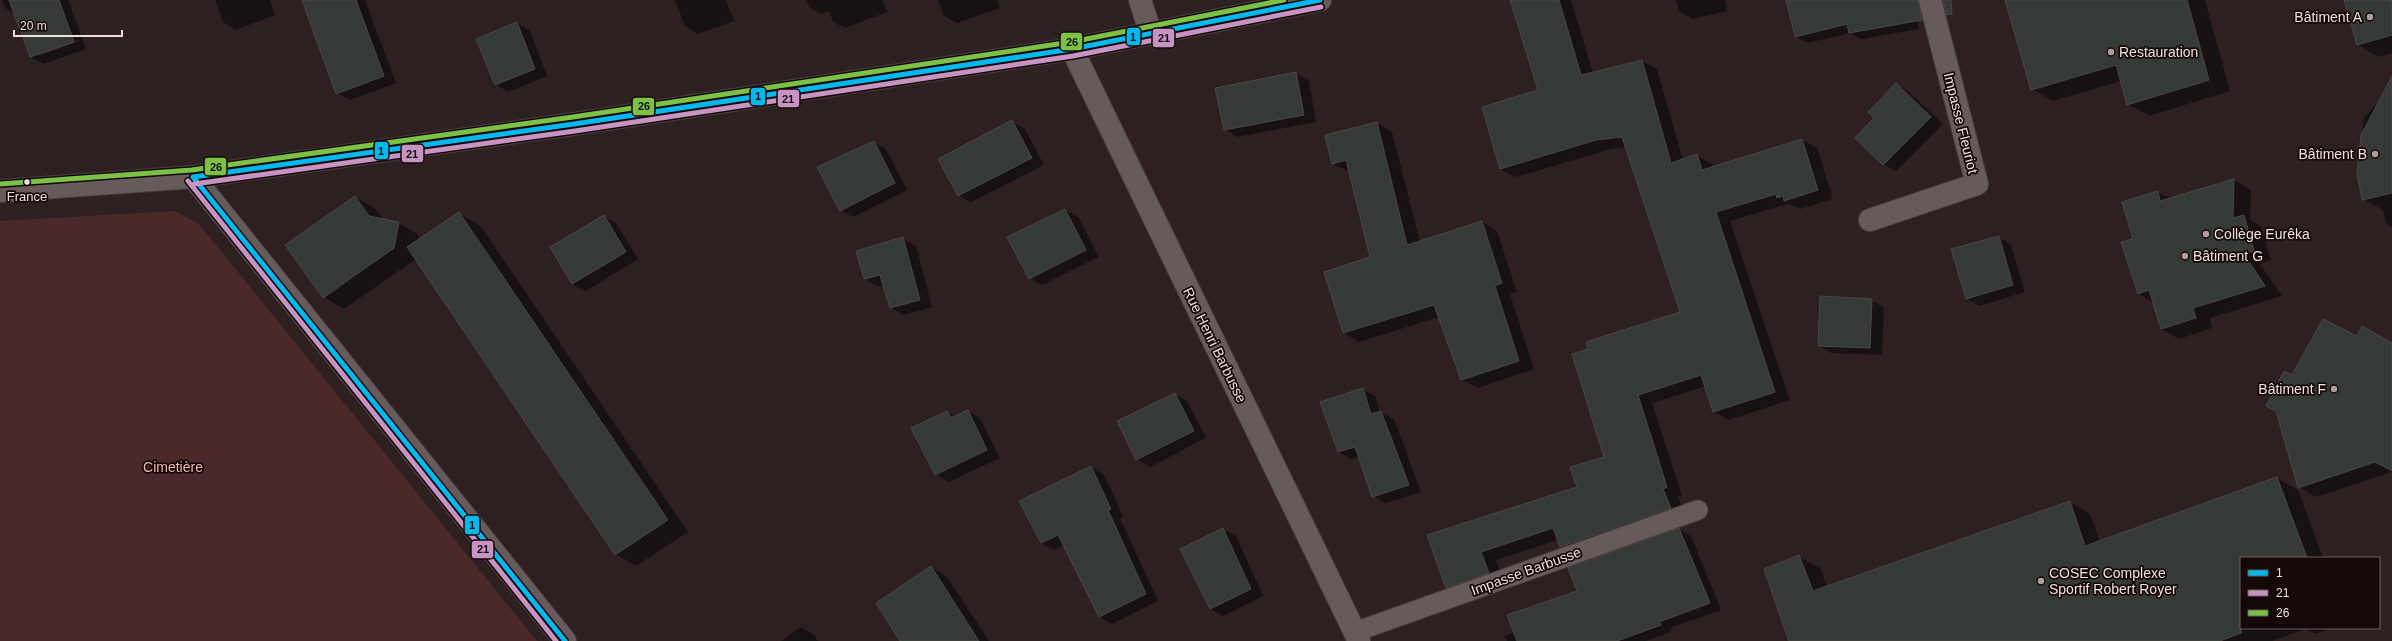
<svg xmlns="http://www.w3.org/2000/svg" width="2392" height="641" viewBox="0 0 2392 641" font-family="Helvetica,sans-serif">
<style>
.green{fill:#4b2929}
.shadow{fill:#0007;fill-rule:evenodd}
.building{fill:#363a36;stroke:#494845}
.lines{fill:none;stroke-linecap:round;stroke-linejoin:round}
.service-casing{stroke:#493e3d;stroke-width:21}
.minor-casing{stroke:#493e3d;stroke-width:24}
.service{stroke:#665b5a;stroke-width:19}
.minor{stroke:#665b5a;stroke-width:22}
.bus-1-casing{stroke:#140908;stroke-width:8}
.bus-2-casing{stroke:#140908;stroke-width:8}
.bus-3-casing{stroke:#140908;stroke-width:8}
.bus-1{stroke:#00b8ed;stroke-width:5}
.bus-2{stroke:#c793c3;stroke-width:5}
.bus-3{stroke:#7ac145;stroke-width:5}
.poi-dot{fill:#ad9d9c;stroke:#140908;stroke-width:1.5}
.bus-dot{fill:#f2e0df;stroke:#140908;stroke-width:1.5}
.labels{text-anchor:middle;stroke-width:3.5;stroke-linejoin:round;paint-order:stroke}
.bus-label{font-size:13px;fill:#f2e0df;stroke:#140908}
.poi-label{font-size:14px;fill:#f2e0df;stroke:#140908;text-anchor:start}
.street-label{font-size:14px;fill:#f2e0df;stroke:#140908}
.park-label{font-size:14px;fill:#f4b6b3;stroke:#140908}
.line-badge{stroke:#140908;stroke-width:1.5}
.pale-badge-label{font-size:11px;text-anchor:middle;font-weight:bold;fill:#111}
</style>
<rect width="100%" height="100%" fill="#2e2020"/>
<path class="green" d="M175,211L199,224L537,641H0V221Z"/>
<path class="shadow" d="M2,0H68L86,49L43,64L31,57L15,14L5,8ZM78,39L79,41L38,56V53Z
M215,0H270L275,15L236,30L223,22Z
M303,0H365L396,83L350,100L337,93Z
M675,0H726L734,21L698,34L685,26Z
M806,0H882L887,12L845,28L833,22L829,11L821,14L809,7Z
M938,0H997L1000,8L957,23L944,16Z
M1512,0H1571L1593,73L1642,61L1657,69L1683,160L1696,155L1712,164L1713,168L1802,140L1817,148L1833,199L1800,209L1788,204L1730,221L1790,400L1729,420L1714,412L1706,386L1652,403L1682,496L1678,497L1686,516L1576,555L1561,547L1558,540L1496,560L1503,581L1462,596L1447,587L1428,536L1578,488L1605,457L1590,350L1681,312L1627,147L1611,149L1516,177L1500,169L1539,90Z
M1676,0H1725L1727,11L1692,19L1679,11Z
M1787,0H1912L1919,29L1861,39L1850,33L1808,43L1796,37Z
M2005,0H2205L2230,91L2149,116L2128,104L2121,81L2053,101L2032,89Z
M2345,0H2392V53L2379,57L2358,45Z
M517,23L530,31L547,76L508,92L495,84Z
M1296,73L1309,81L1316,122L1237,137L1225,129Z
M1896,84L1909,92L1943,124L1896,171L1883,164L1875,118Z
M2392,88V227L2386,223L2383,210L2363,199L2358,173L2364,117Z
M1012,122L1025,129L1044,165L971,202L958,195Z
M1377,123L1392,132L1420,242L1482,222L1497,231L1517,292L1510,294L1534,369L1478,388L1462,380L1439,317L1359,342L1344,333L1371,258L1350,172L1333,164Z
M873,142L886,149L907,190L853,217L840,210Z
M2234,180L2251,190L2250,220L2261,226L2271,260L2260,264L2282,296L2210,318L2212,328L2179,339L2161,329L2154,303L2139,294L2134,239L2158,192L2171,199Z
M355,197L376,209L384,220L398,223L419,235L418,241L459,214L480,225L688,532L636,566L616,554L416,259L344,309L324,297Z
M1065,210L1078,217L1099,257L1042,285L1030,278Z
M604,216L616,223L638,259L586,291L573,284L551,247Z
M1999,237L2011,245L2025,292L1979,306L1966,298Z
M903,239L916,246L932,307L903,315L890,307L884,285L878,286L865,279L857,251Z
M1871,300L1884,307L1882,355L1831,353L1819,345Z
M2357,338L2392,344V472L2316,497L2299,487L2293,377Z
M1362,389L1375,396L1380,412L1394,419L1421,492L1386,503L1373,496L1358,457L1351,459L1338,452Z
M1175,394L1187,401L1206,438L1150,467L1137,459Z
M968,411L980,418L1000,458L949,482L936,474L947,412L956,417Z
M1091,467L1104,475L1123,516L1120,518L1158,601L1112,624L1100,617L1064,545L1054,550L1041,543Z
M2277,478L2298,490L2323,558H2241V628H2333L2315,634L2306,629L2272,641H1791L1799,557L1820,568L1827,587L2070,502L2090,514L2100,542Z
M1223,529L1236,536L1263,596L1223,616L1210,609Z
M1679,529L1691,536L1721,610L1670,628L1672,631L1646,641H1507L1505,636L1515,632Z
M931,567L947,577L989,641H901Z
M801,627L814,635L818,641H781Z"/>
<path class="building" d="M9,0H59L74,42L30,57Z
M302,0H356L384,76L336,94Z
M1510,0H1559L1581,75L1642,60L1671,163L1697,154L1702,170L1802,139L1818,190L1784,201L1783,196L1777,198L1776,194L1716,212L1775,392L1713,412L1701,375L1638,395L1667,487L1663,489L1671,508L1560,547L1553,528L1481,552L1489,573L1446,588L1427,535L1577,487L1570,467L1604,457L1572,354L1588,349L1586,342L1680,312L1622,137L1596,140L1500,169L1482,107L1538,90Z
M1786,0H1918L1922,20L1849,33L1847,24L1795,37Z
M1943,0H1951L1952,14L1947,15Z
M2005,0H2187L2209,80L2127,105L2116,65L2031,90Z
M2344,0H2392V35L2357,45Z
M517,22L535,69L495,85L476,39Z
M1296,72L1304,115L1224,130L1215,88Z
M2392,76V193L2362,200L2357,173L2361,135Z
M1896,83L1931,117L1883,165L1855,138L1874,118L1868,112Z
M1012,120L1032,158L958,196L938,159Z
M1377,122L1407,245L1482,221L1502,283L1495,286L1519,361L1461,380L1434,305L1343,333L1324,272L1370,257L1346,160L1332,164L1325,135Z
M874,141L895,183L840,211L817,167Z
M2234,179L2233,218L2244,215L2254,251L2244,254L2265,286L2193,308L2196,318L2161,329L2149,290L2138,294L2121,242L2133,239L2122,202L2158,191L2160,201Z
M355,196L369,216L399,222L394,248L323,298L285,245Z
M1065,209L1086,250L1029,279L1007,237Z
M459,212L668,520L615,555L407,247Z
M604,215L626,252L572,284L550,247Z
M1999,236L2013,285L1966,299L1951,249Z
M903,237L920,300L890,308L880,275L864,279L856,251Z
M1820,296L1872,299L1870,348L1818,346Z
M2323,319L2357,336L2362,326L2392,343V471L2375,462L2298,488L2276,411L2266,406L2284,371L2292,375Z
M1363,388L1371,414L1381,411L1409,485L1372,497L1355,447L1338,452L1320,402Z
M1175,393L1194,431L1136,460L1117,421Z
M968,410L987,450L935,475L911,428L947,411L951,418Z
M1091,466L1111,509L1108,510L1146,594L1099,617L1058,535L1041,543L1019,501Z
M2277,477L2307,558H2241V633L2220,641H1789L1764,569L1799,555L1813,591L2070,501L2085,546Z
M1223,528L1251,589L1210,609L1180,549Z
M1679,528L1710,603L1659,622L1661,625L1617,641H1517L1507,615L1577,591L1568,568Z
M931,566L979,641H900L876,603Z"/>
<g class="lines">
<defs>
<path id="service" d="M1355,632L1698,510"/>
<path id="minor" d="M1140,0L1151,34
M1072,49L1359,641
M193,177L565,641
M0,191L193,177L574,124L1072,49L1320,0
M1870,220L1977,184L1930,0"/>
</defs>
<use href="#service" class="service-casing"/>
<use href="#minor" class="minor-casing"/>
<use href="#service" class="service"/>
<use href="#minor" class="minor"/>
<defs>
<path id="bus-1" d="M193,177L574,124L1072,49L1320,0
M193,177L565,641"/>
<path id="bus-2" d="M188,181L556,641
M194,184L575,131L1073,56L1321,7"/>
<path id="bus-3" d="M0,184L192,170L573,117L1071,42L1284,0"/>
</defs>
<use href="#bus-1" class="bus-1-casing"/>
<use href="#bus-2" class="bus-2-casing"/>
<use href="#bus-3" class="bus-3-casing"/>
<use href="#bus-1" class="bus-1"/>
<use href="#bus-2" class="bus-2"/>
<use href="#bus-3" class="bus-3"/>
</g>
<g class="poi-dot">
<circle cx="2370" cy="17" r="4"/>
<circle cx="2111" cy="52" r="4"/>
<circle cx="2375" cy="154" r="4"/>
<circle cx="2206" cy="234" r="4"/>
<circle cx="2185" cy="256" r="4"/>
<circle cx="2334" cy="389" r="4"/>
<circle cx="2041" cy="581" r="4"/>
</g>
<circle class="bus-dot" cx="27" cy="182" r="3.5"/>
<g class="labels">
<g class="bus-label">
<text x="27" y="201">France</text>
</g>
<g class="poi-label">
<text x="2362" y="22" text-anchor="end">Bâtiment A</text>
<text x="2119" y="57">Restauration</text>
<text x="2367" y="159" text-anchor="end">Bâtiment B</text>
<text x="2214" y="239">Collège Eurêka</text>
<text x="2193" y="261">Bâtiment G</text>
<text x="2326" y="394" text-anchor="end">Bâtiment F</text>
<text x="2049" y="578">COSEC Complexe<tspan x="2049" dy="16">Sportif Robert Royer</tspan></text>
</g>
<g class="street-label">
<text transform="translate(1961 123) rotate(76)" y="5">Impasse Fleuriot</text>
<text transform="translate(1215 345) rotate(64)" y="5">Rue Henri Barbusse</text>
<text transform="translate(1526 571) rotate(-20)" y="5">Impasse Barbusse</text>
</g>
<g class="park-label">
<text x="173" y="472">Cimetière</text>
</g>
</g>
<g class="line-badge">
<rect x="1126" y="27" width="15" height="19" rx="4" fill="#00b8ed"/>
<rect x="1152" y="28" width="23" height="20" rx="4" fill="#c793c3"/>
<rect x="1060" y="32" width="23" height="19" rx="4" fill="#7ac145"/>
<rect x="750" y="87" width="16" height="19" rx="4" fill="#00b8ed"/>
<rect x="777" y="89" width="23" height="19" rx="4" fill="#c793c3"/>
<rect x="632" y="97" width="23" height="19" rx="4" fill="#7ac145"/>
<rect x="374" y="141" width="15" height="19" rx="4" fill="#00b8ed"/>
<rect x="401" y="144" width="23" height="19" rx="4" fill="#c793c3"/>
<rect x="204" y="157" width="23" height="19" rx="4" fill="#7ac145"/>
<rect x="464" y="515" width="16" height="20" rx="4" fill="#00b8ed"/>
<rect x="471" y="540" width="23" height="19" rx="4" fill="#c793c3"/>
</g>
<g class="pale-badge-label">
<text x="1133" y="41">1</text>
<text x="1164" y="42">21</text>
<text x="1072" y="46">26</text>
<text x="758" y="100">1</text>
<text x="788" y="103">21</text>
<text x="644" y="110">26</text>
<text x="381" y="155">1</text>
<text x="412" y="158">21</text>
<text x="216" y="171">26</text>
<text x="472" y="529">1</text>
<text x="483" y="553">21</text>
</g>
<rect x="2240" y="557" width="140" height="72" fill="#140908" stroke="#6d5f5e"/>
<rect x="2248" y="570" width="20" height="6" fill="#00b8ed" stroke="#6d5f5e"/>
<text x="2276" y="577" font-size="12" fill="#f2e0df">1</text>
<rect x="2248" y="590" width="20" height="6" fill="#c793c3" stroke="#6d5f5e"/>
<text x="2276" y="597" font-size="12" fill="#f2e0df">21</text>
<rect x="2248" y="610" width="20" height="6" fill="#7ac145" stroke="#6d5f5e"/>
<text x="2276" y="617" font-size="12" fill="#f2e0df">26</text>
<path d="M14 30v6h108v-6" fill="none" stroke="#f2e0df" stroke-width="2"/>
<text x="20" y="30" font-size="12" fill="#f2e0df" stroke="#140908" stroke-width="3" paint-order="stroke">20 m</text>
</svg>
